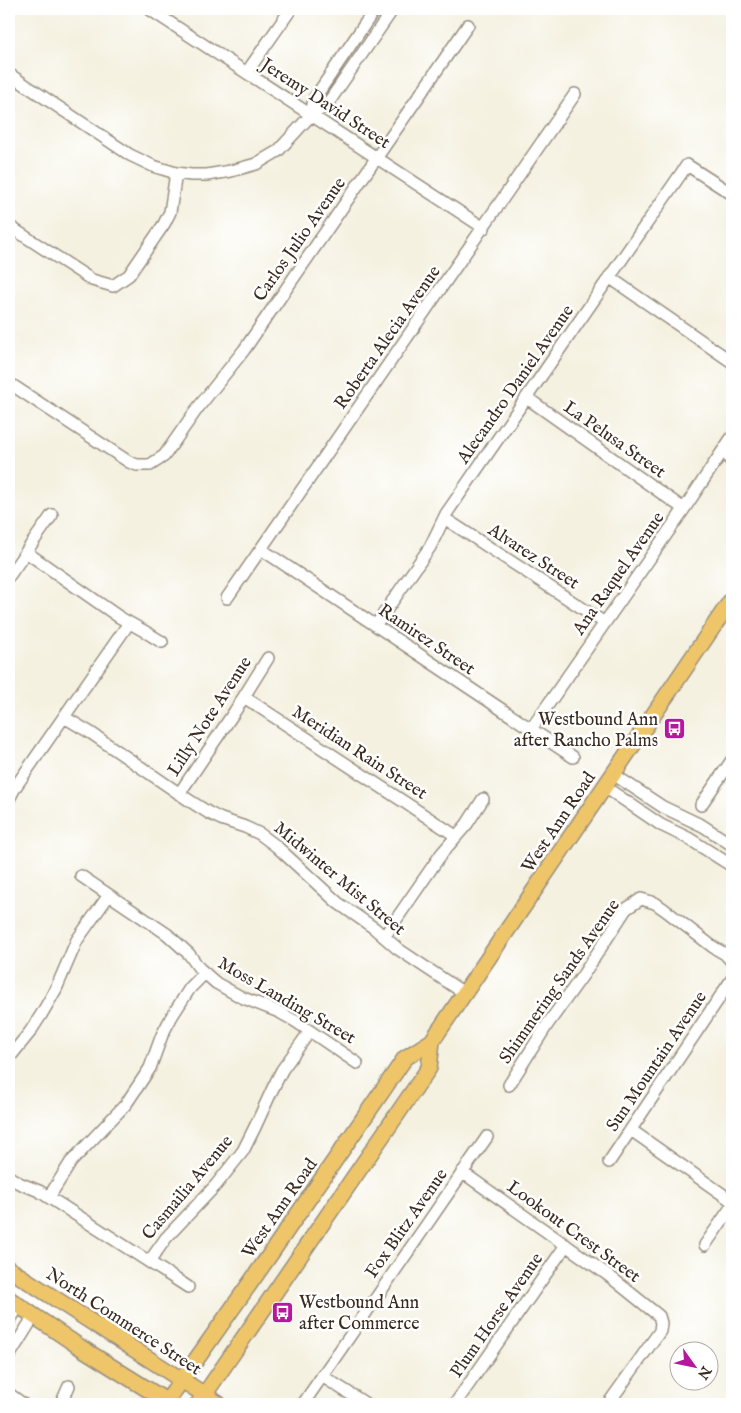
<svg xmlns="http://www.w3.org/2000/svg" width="741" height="1413" viewBox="0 0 741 1413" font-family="'IM FELL English',serif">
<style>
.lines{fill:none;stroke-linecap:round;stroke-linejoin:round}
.minor-casing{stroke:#988e7f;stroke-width:14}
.major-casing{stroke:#988e7f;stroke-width:18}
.minor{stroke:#fff;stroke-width:11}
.major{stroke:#eec569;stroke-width:15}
.labels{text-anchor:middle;stroke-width:5;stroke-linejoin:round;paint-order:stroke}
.street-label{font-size:18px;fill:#3b2a1e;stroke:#fff}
.poi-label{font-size:18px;fill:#3b2a1e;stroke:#fff;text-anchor:end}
</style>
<rect width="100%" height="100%" fill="#fff"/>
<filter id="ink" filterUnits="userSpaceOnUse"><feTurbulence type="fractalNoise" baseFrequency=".02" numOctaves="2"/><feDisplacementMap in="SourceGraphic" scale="10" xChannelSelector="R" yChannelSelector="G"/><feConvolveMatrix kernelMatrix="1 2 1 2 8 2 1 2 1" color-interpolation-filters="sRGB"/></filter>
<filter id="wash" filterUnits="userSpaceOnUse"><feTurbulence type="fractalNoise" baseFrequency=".0096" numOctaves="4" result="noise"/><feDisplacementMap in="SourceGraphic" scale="20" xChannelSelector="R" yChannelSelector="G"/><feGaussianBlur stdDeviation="1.12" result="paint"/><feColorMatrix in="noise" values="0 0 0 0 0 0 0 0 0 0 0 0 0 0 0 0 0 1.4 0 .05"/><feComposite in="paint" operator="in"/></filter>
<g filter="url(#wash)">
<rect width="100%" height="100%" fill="#f4f1e0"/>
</g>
<g filter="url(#ink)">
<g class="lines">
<defs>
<path id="minor" d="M149,9L484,228
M247,72L291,9
M9,74L130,155L153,166L176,173L191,175H207L231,171L256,164L278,151L311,115L326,106L393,9
M311,115L314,99L375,9
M9,226L92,280L113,286L129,275L164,224L170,212L176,173
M609,277L732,362
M9,383L129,462L137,465H150L164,456L197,409L244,350L468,25
M527,398L684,509
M730,447L725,448L730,460L732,461
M444,518L605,623
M261,549L573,757
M26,552L119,617L144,631L162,642
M9,576L52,515
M227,598L575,94
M376,625L430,547L446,514L687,165L732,194
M244,697L456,836
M64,717L91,733L190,801L209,813L221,819L245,827L260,834L276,846L338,903L374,928L398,949L464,993
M531,729L684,509L732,437
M613,774L663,807L703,826L732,845
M605,787L661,825L688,838L732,866
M179,794L235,711L268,658
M9,799L16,786L129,623
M701,805L732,760
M81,876L167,934L189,954L199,968L216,983L241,997L279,1012L295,1021L357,1063
M384,937L442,853L467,824L483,799
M9,1058L30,1032L41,1015L56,989L77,940L109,895
M509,1085L547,1025L583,975L626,909L641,899L655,903L665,910L713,947L725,954L732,962
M631,1130L732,1201
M609,1162L732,979
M462,1172L608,1275L659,1316L661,1323L660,1331L608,1404
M9,1177L19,1183L39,1191L64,1207L188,1287
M49,1197L71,1162L126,1104L150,1068L162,1035L172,1016L190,988L205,973
M705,1245L732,1206
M149,1262L166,1238L216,1185L243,1151L255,1127L273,1088L282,1070L310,1031
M9,1321L19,1306
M9,1356L34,1316
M322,1376L366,1404
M9,1394L23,1404
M61,1404L69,1386
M303,1404L487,1137
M455,1404L566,1245"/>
<path id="major" d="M9,1269L219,1404
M9,1299L80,1347L171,1404
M165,1404L267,1259L405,1058L432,1041L732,599
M198,1404L429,1068L432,1041"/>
</defs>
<use href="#minor" class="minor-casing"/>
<use href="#major" class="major-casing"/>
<use href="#minor" class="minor"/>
<use href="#major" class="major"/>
</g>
</g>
<defs>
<symbol id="bus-square" viewBox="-11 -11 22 22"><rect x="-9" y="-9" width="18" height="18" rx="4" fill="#b5179e" stroke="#fff"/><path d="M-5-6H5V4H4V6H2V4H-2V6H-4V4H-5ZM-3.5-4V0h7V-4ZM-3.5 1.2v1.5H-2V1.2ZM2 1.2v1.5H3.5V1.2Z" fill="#fff"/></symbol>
</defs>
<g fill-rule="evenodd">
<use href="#bus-square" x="662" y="716" width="25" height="25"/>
<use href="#bus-square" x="270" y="1300" width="25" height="25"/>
</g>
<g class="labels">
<g class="street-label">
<text transform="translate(326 103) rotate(33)" y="6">Jeremy David Street</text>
<text transform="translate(299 239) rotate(-55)" y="6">Carlos Julio Avenue</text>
<text transform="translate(387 337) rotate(-55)" y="6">Roberta Alecia Avenue</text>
<text transform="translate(515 384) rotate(-55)" y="6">Alecandro Daniel Avenue</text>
<text transform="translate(615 439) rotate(35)" y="6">La Pelusa Street</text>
<text transform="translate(534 556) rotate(33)" y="6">Alvarez Street</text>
<text transform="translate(618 573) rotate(-55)" y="6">Ana Raquel Avenue</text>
<text transform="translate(427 639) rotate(34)" y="6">Ramirez Street</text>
<text transform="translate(209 716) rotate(-57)" y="6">Lilly Note Avenue</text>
<text transform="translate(360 752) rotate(33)" y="6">Meridian Rain Street</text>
<text transform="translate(558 822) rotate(-56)" y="6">West Ann Road</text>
<text transform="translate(340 878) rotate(40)" y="6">Midwinter Mist Street</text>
<text transform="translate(559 981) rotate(-55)" y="6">Shimmering Sands Avenue</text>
<text transform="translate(287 1000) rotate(30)" y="6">Moss Landing Street</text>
<text transform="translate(656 1061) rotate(-56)" y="6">Sun Mountain Avenue</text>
<text transform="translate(187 1187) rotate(-50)" y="6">Casmailia Avenue</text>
<text transform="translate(279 1208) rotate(-55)" y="6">West Ann Road</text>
<text transform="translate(406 1223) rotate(-55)" y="6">Fox Blitz Avenue</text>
<text transform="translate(574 1231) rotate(36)" y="6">Lookout Crest Street</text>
<text transform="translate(496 1315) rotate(-55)" y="6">Plum Horse Avenue</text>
<text transform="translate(124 1321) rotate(33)" y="6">North Commerce Street</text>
</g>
<g class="poi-label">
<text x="658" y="725">Westbound Ann<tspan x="658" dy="21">after Rancho Palms</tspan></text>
<text x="299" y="1308" text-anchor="start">Westbound Ann<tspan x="299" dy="21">after Commerce</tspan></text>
</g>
</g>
<rect width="741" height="1413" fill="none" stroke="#fff" stroke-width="30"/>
<g transform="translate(694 1366) rotate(123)"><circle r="24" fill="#ffffff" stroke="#b1aaa5"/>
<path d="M0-4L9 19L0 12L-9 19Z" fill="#b5179e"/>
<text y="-8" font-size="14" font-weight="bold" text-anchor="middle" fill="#3b2a1e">N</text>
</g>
</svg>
